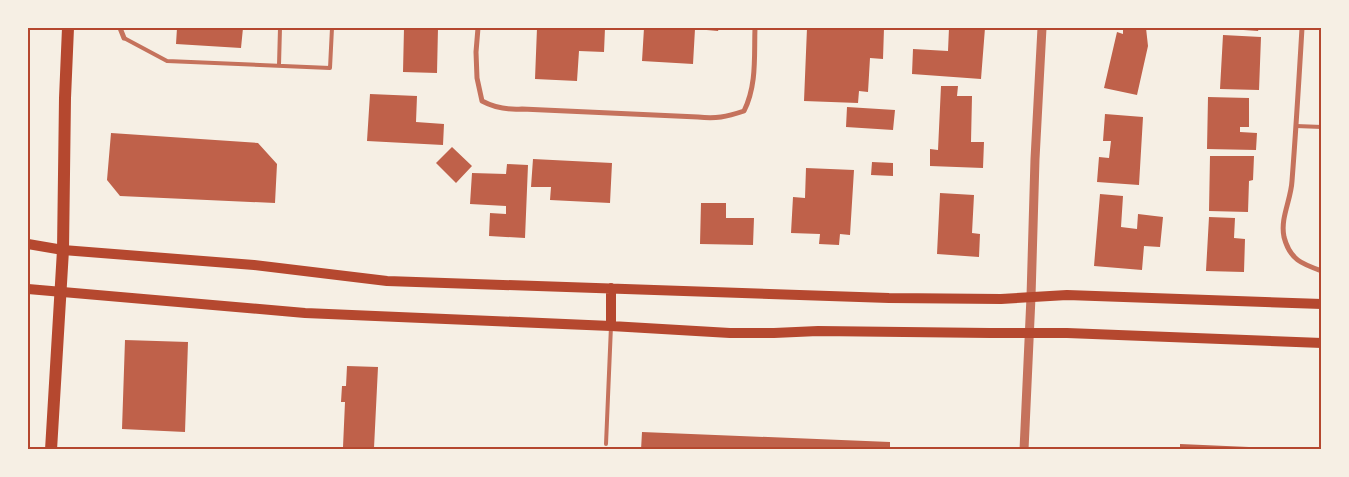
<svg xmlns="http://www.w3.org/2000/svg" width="1349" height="477" viewBox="0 0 1349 477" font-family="'IBM Plex Serif',serif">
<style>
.building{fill:#bf614a}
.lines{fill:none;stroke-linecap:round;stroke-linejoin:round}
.service{stroke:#c5725c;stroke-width:4}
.minor{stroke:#c5725c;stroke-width:5}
.tertiary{stroke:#c5725c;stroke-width:9}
.secondary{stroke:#b5482f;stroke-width:10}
.primary{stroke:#b5482f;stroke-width:12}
.neatline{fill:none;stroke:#b5482f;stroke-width:2}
</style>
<rect width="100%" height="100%" fill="#f6efe4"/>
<path class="building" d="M177,28H243L241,48L176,44Z
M404,28H438L437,73L403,72Z
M537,28H605L604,52L579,51L577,81L535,79Z
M644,28H719L718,31L695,29L693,64L642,61Z
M807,28H884L883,59L870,58L868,92L859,91L858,103L804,101Z
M949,28H985L981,79L912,74L913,49L948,51Z
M1123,28H1146L1148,46L1137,95L1104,88L1117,32L1123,34Z
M1229,28H1259L1258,31L1229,29Z
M1223,35L1261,37L1259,90L1220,89Z
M941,86H958L957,96H972L971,142H984L983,168L930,166V149L938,150Z
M370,94L417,96L416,122L444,124L443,145L367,141Z
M1208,97L1249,98V127H1240V132L1257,133L1256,150L1207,149Z
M847,107L895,110L893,130L846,127Z
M1105,114L1143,117L1139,185L1097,182L1099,157L1109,158L1111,141H1103Z
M111,133L258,143L277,164L275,203L120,196L107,180Z
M452,147L472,166L456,183L436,163Z
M1210,156H1254L1253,180L1249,181L1248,212L1209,211Z
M533,159L612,163L610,203L550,200L551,187H531Z
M872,162L893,163V176L871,175Z
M507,164L528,165L525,238L489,236L490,213L506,214V206L470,204L472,173L506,174Z
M806,168L854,170L850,235L840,234L839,245L819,244L820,234L791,233L793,197L805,198Z
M940,193L974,195L972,233L980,234L979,257L937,254Z
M1100,194L1123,196L1121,227L1137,229L1138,214L1163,217L1160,247L1144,246L1142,270L1094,266Z
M701,203H726V218H754L753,245L700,244Z
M1209,217L1235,218L1234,238L1245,239L1244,272L1206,271Z
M125,340L188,342L185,432L122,429Z
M347,366L378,367L374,448H364V450H353V447H343L345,402H341L342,386H346Z
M642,432L890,442V450H641Z
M1180,444L1272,448V450H1180Z"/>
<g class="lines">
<path class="service" d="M124,38L167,61L330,68L332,28
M279,65L280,28
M1296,126L1322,127
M606,444L611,326"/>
<path class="minor" d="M120,28L124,38
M478,28L476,52L477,78L482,101C495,108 507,110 522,109L698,117C716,119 726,117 744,111C757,85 754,56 755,28
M1302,28C1299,79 1296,130 1292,181C1291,200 1280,218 1284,237C1290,260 1302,264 1322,271"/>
<path class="tertiary" d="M1024,450L1031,297L1035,159L1042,28"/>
<path class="secondary" d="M28,244L63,250L254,265L387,281L889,298L1001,299L1067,295L1322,304
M28,289L305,313L611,326L730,333H774L818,331L990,333H1067L1322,343
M611,326V288"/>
<path class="primary" d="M51,450L63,250L65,98L68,28"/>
</g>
<rect width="1349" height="477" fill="none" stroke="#f6efe4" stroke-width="58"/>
<rect x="29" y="29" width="1291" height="419" class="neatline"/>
</svg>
